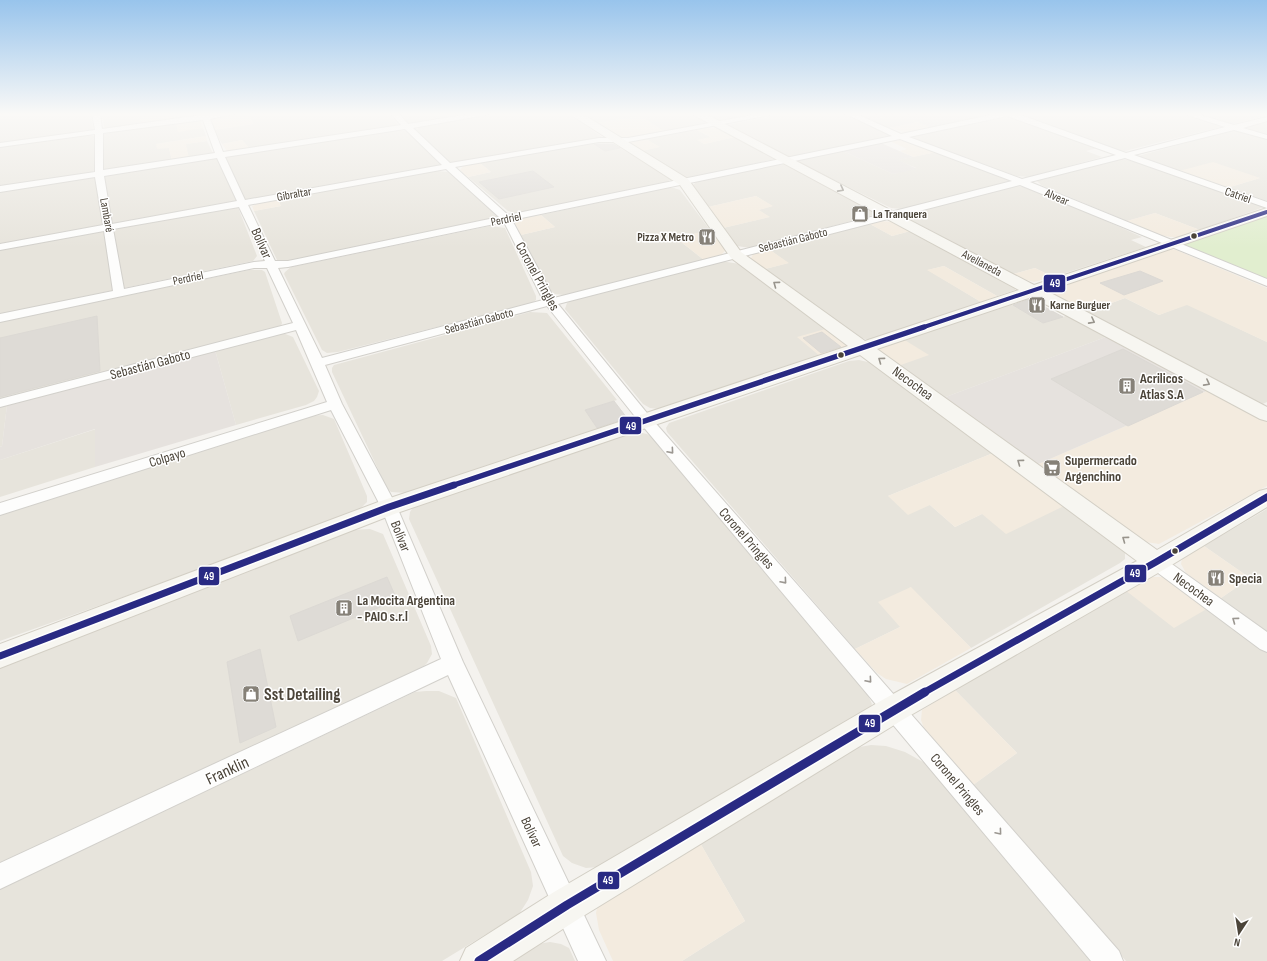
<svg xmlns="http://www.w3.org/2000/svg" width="1267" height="961" viewBox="0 0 1267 961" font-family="'Sofia Sans Condensed',sans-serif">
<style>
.residential{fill:#e7e4dc}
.commercial{fill:#f3ebdf}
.industrial{fill:#e6e2de}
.green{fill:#e1eecf}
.building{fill:#dedbd6;stroke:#dcd9d4}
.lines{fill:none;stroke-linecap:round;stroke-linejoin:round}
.street-casing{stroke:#d2d0cb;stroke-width:2}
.secondary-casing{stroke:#d3cfc5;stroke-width:2}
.street{fill:#fdfdfc;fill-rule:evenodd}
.secondary{fill:#f7f6f1;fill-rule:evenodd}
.bus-1-far3-casing{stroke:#fff;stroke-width:6}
.bus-1-far2-casing{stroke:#fff;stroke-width:8}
.bus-1-far1-casing{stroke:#fff;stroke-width:10}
.bus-1-casing{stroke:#fff;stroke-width:12}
.bus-1-far3{stroke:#292a83;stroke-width:4}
.bus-1-far2{stroke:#292a83;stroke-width:5.5}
.bus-1-far1{stroke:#292a83;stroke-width:7}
.bus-1{stroke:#292a83;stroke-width:9}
.oneway{stroke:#98948c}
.oneway2{stroke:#9b9791}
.bus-dot{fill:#4b4439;stroke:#fff;stroke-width:1.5}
.labels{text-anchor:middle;stroke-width:3;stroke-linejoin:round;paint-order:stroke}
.far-street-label{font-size:12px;fill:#4b4439;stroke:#fff}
.far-poi-label{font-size:12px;font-weight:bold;fill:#4b4439;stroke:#fff;text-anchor:start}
.street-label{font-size:14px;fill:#4b4439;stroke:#fff}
.poi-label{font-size:14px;font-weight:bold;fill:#4b4439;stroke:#fff;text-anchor:start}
.near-poi-label{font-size:17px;font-weight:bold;fill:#4b4439;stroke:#fff;text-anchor:start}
.near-street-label{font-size:17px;fill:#4b4439;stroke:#fff}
.line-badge{stroke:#fff;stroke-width:1.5}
.badge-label{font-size:11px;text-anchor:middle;font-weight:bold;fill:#fff}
</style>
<rect width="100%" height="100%" fill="#f4f2ee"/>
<path class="residential" d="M0,113H91L93,130L0,143Z
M102,113H140L141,125L106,129L104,127Z
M248,113H387L398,124L395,126L250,149L242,140L222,144L214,130L253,124Z
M397,113H484L415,124L408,123Z
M503,113H568L602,137L597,139L456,163L450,162L416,130L421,126Z
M580,113H690L704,121L705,123L665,132L640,116L596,123Z
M701,113H770L720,121Z
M789,113H841L893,135L892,137L789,157L727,125Z
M942,113H996L963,121Z
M1021,113H1179L1217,125L1220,127L1125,151L1115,149L1021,117L1019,114Z
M1192,113H1267V115L1232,124Z
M898,114L918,122L889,128L869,120Z
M1001,118L1016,119L1098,148L1086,151L1102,157L1029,177L1016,176L913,138L911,136Z
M1267,121V135L1244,127Z
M176,123L178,131L203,128L206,136L156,144L169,148L172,161L104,170V134L114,132Z
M396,130L407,131L440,164L439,166L236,202L257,256L253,261L0,314V191Z
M697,130L712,138L698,140L704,144L735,137L773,156L775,159L688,178L683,177L641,151L659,147L646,139Z
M1229,131H1237L1267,139V201L1227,188L1260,178L1179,171L1138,156Z
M79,136H95V170L90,173L0,187V147Z
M207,141L213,153V154L189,159L185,144Z
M592,143L605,151L620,148L670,177L671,179L667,182L516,213L508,211L468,177L491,172L480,163Z
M843,151L893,174L916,168L898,160L936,152L1009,179L1010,181L902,209L891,208L798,162L800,159Z
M1120,159L1134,161L1264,207L1200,230L1155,213L1127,221L1041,185L1037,181Z
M785,164L790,166L877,212V214L751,248L737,246L723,228L769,217L758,210L772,206L756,196L708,207L693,185L697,181L775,165Z
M436,171L451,172L498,214V217L287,262H279L277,260L254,211L281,206L278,200Z
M1013,186L1030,187L1142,237L1131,240L1146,247L1053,277L1035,268L1013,274L905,217L907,214Z
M665,188H674L680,190L710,230L676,238L704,260L564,295L555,294L550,290L521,235L555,227L541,215Z
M870,224L892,236L914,230L1017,288L1015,290L997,296L944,266L928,270L981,302L872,339H865L858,337L765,269L788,263L770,250Z
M490,226L505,228L536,296V300L532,303L338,352L327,353L322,350L284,274L285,272L291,267Z
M719,262H727L740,264L829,328L821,357L658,409L650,408L643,404L565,309L567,303L572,300Z
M249,270H262L265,272L282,323L281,326L0,399V322Z
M1125,298L1159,315L1187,304L1267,342V402L1258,406L1079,309L1103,301L1109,304Z
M1010,303L1043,323L1072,314L1111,335L943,398L898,366L903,339Z
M530,312L547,313L617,400L585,410L598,430L407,493L391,492L387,488L332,372V368L334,365Z
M283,333L293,337L319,391L317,397L314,401L306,405L236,425L215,350Z
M859,360L872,363L993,453L888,496L930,505L955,527L982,514L1064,506L1117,545L1125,553V559L1120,563L971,648L910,587L900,627L855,649L667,432L666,428L669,423L849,361Z
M7,405L2,446L0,447V406Z
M323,415L334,419L367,496V502L355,514L0,641V510L306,416Z
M96,429L95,467L0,497V460Z
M637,432L647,434L653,438L866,691L872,704L865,715L598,867L586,868L572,863L563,856L409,519L410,512L414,506L628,434Z
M1267,509V632L1221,598L1250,578L1204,546Z
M370,529L383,534L431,646L432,654L427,663L419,671L0,863V661L351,530Z
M1153,577H1164L1267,650V961H1126L973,785L1017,753L955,690L1144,578Z
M426,691H439L456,698L531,872L533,886L528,900L519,914L442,961H0V889L415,692Z
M871,745L886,746L905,752L925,763L1090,961H682L745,921L699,841L854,748Z
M550,942L561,944L569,948L575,961H512L538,944Z"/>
<path class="commercial" d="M140,113L157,115L172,113L173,117L197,114L198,115L141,125Z
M243,113H248L253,124L214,130L210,120L215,117Z
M640,116L665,132L627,138H621L596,123Z
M198,121L201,122L203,128L178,132L176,123Z
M918,122L932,128L909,133L889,128Z
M707,128H716L735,137L704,144L697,140L711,137L697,130Z
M206,136L207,141L186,144L189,159L172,161L169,148L157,149L156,144Z
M646,139L660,147L641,151L630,143L632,141Z
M242,140L250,149L235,152L227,151L222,144Z
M900,140L909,142L936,152L913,157L900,151L907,149L890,141Z
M1213,162L1260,178L1227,188L1179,171Z
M480,163L491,172L468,177L460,170L463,166Z
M756,196L773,206L759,210L770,217L723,228L708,207Z
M278,200L281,206L254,211L252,206L257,204Z
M1155,213L1200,230L1177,237H1171L1160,235L1127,221Z
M541,215L555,227L521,235L515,223L516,222L524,218Z
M881,221L895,222L914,230L892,236L870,224Z
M710,230L725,247V251L721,255L704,260L676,238Z
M1169,249L1176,250L1267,288V342L1187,305L1159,315L1125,298L1109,304L1103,301L1079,309L1056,297L1051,293V289Z
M770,250L789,263L765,269L752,260L751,258L753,254Z
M944,266L997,296L981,302L927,270Z
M1035,268L1053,277L1034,282L1023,279L1013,274Z
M829,328L849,346L821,357L797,337Z
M903,339L929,355L898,366L880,352L879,349L882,346Z
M1211,389L1267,420V486L1159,544L1146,542L1139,539L1036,465Z
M993,453L1064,506L1006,534L982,514L955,527L930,505L908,515L888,496Z
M1204,546L1250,578L1221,598L1186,573L1181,564L1182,559Z
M1153,577H1164L1177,583L1210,607L1174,628L1125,590L1144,578Z
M911,587L971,648L907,684L886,679L877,673L855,649L900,627L878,602Z
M955,690L1017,753L973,785L925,731L921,720L922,710Z
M699,841L745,921L682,961H613L599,930L596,913L600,895Z"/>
<path class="industrial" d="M875,113H942L963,121L932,128L898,114L869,120L860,116Z
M881,143L913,157L899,160L917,169L893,174L843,151Z
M1111,335L1211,389L1036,465L943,398Z
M215,350L236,425L95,467V429L0,460V447L2,446L7,405Z"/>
<path class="green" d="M1267,216V280L1185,245L1186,243Z"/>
<path class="building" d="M594,144H613L620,148L605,151Z
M533,171L554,187L499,199L479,182Z
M1140,271L1163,281L1124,295L1100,283Z
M1030,299L1063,317L1043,323L1013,305Z
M97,316L100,371L0,397V338Z
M822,332L841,347L821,353L803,338Z
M1123,349L1203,392L1128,426L1051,379Z
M614,401L627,418L597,428L585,410Z
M387,577L397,600L298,641L290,616Z
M260,649L276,727L240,743L227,662Z"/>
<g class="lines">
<defs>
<path id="street" d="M92,113H100L102,129L201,115V113H239L210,119L223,152L401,125L390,113H398L408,124L476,113H496L413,128L450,163L599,138H628L764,113H781L628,142H599L455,167L508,215L892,136L844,113H854L901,134L1000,113H1015L1126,153L1225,127L1181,113H1193L1234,125L1267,117V121L1243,128L1267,135V139L1234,130L1134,155L1267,202V208L1125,158L1030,182L1267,279V286L1020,185L558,304L651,418L1119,951L1123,961H1091L641,424L547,306L325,365L342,404L397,507L463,662L606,961H578L448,675L0,889V863L441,659L381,507L331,410L0,515V503L327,402L296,330L0,407V399L293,323L267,268H254L0,322V314L113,291L104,231L0,250V244L103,225L95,177L0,192V186L95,172V134L0,147V143L95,130ZM1007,116L1116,155L1022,179L909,137ZM203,120L215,153L103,170V133ZM405,129L442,165L245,200L225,157ZM900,139L1012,181L554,298L512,220ZM217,158L237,201L112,224L104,176ZM446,169L499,217L288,261H275L248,205ZM239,207L265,261L254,262L124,289L113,229ZM504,222L543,300L322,358L278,268L288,267Z
M1156,555L1162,557L1267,632V652L1260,649L1150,567L1147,562L1150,557Z"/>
<path id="secondary" d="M568,113H581L688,179L741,252L865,341L1019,290L690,113H704L1034,285L1267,208V216L1047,291L1267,407V421L1260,419L1032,297L877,349L1157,550L1259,491L1267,489V507L1165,569L904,719L580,918L513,961H460L466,948L554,892L884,699L1137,561L860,355L397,513L0,668V644L381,501L848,346L731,258L680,185Z"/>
</defs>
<use href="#street" class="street-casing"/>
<use href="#secondary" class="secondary-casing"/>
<use href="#street" class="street"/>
<use href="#secondary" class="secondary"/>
<defs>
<path id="bus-1-far3" d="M921,328L1267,212"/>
<path id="bus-1-far2" d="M451,486L924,327"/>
<path id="bus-1-far1" d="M0,656L389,507L454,485
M923,693L1156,562L1267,497"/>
<path id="bus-1" d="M479,961L567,905L925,692"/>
</defs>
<use href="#bus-1-far3" class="bus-1-far3-casing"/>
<use href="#bus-1-far2" class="bus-1-far2-casing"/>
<use href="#bus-1-far1" class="bus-1-far1-casing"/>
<use href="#bus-1" class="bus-1-casing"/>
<use href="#bus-1-far3" class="bus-1-far3"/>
<use href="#bus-1-far2" class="bus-1-far2"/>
<use href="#bus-1-far1" class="bus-1-far1"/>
<use href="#bus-1" class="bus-1"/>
</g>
<defs><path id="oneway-chevron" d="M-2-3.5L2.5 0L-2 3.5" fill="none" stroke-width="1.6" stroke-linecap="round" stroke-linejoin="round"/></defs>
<g class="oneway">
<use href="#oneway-chevron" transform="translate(841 189) rotate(28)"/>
<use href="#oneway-chevron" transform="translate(776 284) rotate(-144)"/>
<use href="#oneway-chevron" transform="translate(1092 321) rotate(28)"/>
<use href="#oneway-chevron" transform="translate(881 360) rotate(-144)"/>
<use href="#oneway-chevron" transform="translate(1207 383) rotate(28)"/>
<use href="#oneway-chevron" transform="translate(1020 462) rotate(-144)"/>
<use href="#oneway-chevron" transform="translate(1125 539) rotate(-144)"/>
</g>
<g class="oneway2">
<use href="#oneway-chevron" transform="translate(671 451) rotate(49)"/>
<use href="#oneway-chevron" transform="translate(784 581) rotate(49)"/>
<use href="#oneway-chevron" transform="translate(1235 620) rotate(-144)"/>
<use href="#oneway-chevron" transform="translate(869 680) rotate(49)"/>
<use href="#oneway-chevron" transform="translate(999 832) rotate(50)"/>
</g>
<linearGradient id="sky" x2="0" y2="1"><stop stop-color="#98c4ec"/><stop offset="0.46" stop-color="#faf9f7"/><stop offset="1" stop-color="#faf9f7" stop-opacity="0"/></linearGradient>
<rect width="1267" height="248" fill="url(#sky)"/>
<defs>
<symbol id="shop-square" viewBox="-11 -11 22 22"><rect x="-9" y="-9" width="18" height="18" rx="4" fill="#868178" stroke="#fff"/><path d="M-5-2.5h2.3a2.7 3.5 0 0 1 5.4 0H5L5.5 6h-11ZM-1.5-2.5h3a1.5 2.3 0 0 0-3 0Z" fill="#fff"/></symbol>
<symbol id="restaurant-square" viewBox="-11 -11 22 22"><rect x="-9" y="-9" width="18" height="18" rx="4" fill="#868178" stroke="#fff"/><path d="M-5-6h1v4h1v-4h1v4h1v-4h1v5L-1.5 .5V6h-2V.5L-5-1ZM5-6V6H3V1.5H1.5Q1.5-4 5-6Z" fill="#fff"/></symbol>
<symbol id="building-square" viewBox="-11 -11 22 22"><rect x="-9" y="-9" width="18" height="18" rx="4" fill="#868178" stroke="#fff"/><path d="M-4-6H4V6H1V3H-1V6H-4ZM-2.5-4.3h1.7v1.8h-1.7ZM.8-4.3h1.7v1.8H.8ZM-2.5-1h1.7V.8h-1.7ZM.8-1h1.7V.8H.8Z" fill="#fff"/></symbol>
<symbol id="supermarket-square" viewBox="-11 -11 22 22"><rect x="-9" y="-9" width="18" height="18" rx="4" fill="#868178" stroke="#fff"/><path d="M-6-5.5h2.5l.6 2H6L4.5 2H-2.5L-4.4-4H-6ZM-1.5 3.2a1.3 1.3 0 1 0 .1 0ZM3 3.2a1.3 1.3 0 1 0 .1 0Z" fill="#fff"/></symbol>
</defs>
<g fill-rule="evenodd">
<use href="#shop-square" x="850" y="204" width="20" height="20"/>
<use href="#restaurant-square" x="697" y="227" width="20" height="20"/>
<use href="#restaurant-square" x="1027" y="295" width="20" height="20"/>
<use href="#building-square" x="1117" y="376" width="20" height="20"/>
<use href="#supermarket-square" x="1042" y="458" width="20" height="20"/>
<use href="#restaurant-square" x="1206" y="568" width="20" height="20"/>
<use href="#building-square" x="334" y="598" width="20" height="20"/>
<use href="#shop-square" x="241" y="684" width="20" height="20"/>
</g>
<g class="bus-dot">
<circle cx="1194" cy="236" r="3.5"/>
<circle cx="841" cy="355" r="3.5"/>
<circle cx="1175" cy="551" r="3.5"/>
</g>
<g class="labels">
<g class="far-street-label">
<text transform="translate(294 194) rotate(-10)" y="4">Gibraltar</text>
<text transform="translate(1238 195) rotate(19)" y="4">Catriel</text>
<text transform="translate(1057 197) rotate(23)" y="4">Alvear</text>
<text transform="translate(107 215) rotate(80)" y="4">Lambaré</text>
<text transform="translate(506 219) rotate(-12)" y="4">Perdriel</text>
<text transform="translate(793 240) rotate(-14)" y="4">Sebastián Gaboto</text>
<text transform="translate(982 263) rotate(28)" y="4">Avellaneda</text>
<text transform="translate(188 278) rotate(-12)" y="4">Perdriel</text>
<text transform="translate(479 321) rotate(-15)" y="4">Sebastián Gaboto</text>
</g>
<g class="far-poi-label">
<text x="873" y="218">La Tranquera</text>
<text x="694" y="241" text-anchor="end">Pizza X Metro</text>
<text x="1050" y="309">Karne Burguer</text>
</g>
<g class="street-label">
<text transform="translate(262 243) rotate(66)" y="5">Bolívar</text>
<text transform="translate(538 276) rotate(61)" y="5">Coronel Pringles</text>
<text transform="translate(150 364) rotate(-15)" y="5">Sebastián Gaboto</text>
<text transform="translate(913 383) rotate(36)" y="5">Necochea</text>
<text transform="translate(167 457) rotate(-17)" y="5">Colpayo</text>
<text transform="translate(401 536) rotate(68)" y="5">Bolívar</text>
<text transform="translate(747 538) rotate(49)" y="5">Coronel Pringles</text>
<text transform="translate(1194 589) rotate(36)" y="5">Necochea</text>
<text transform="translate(958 784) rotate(50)" y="5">Coronel Pringles</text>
<text transform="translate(532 832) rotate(65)" y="5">Bolívar</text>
</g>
<g class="poi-label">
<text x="1140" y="383">Acrilicos<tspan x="1140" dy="16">Atlas S.A</tspan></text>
<text x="1065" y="465">Supermercado<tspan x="1065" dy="16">Argenchino</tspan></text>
<text x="1229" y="583">Specia</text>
<text x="357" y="605">La Mocita Argentina<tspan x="357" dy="16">- PAIO s.r.l</tspan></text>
</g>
<g class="near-poi-label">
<text x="264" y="700">Sst Detailing</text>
</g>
<g class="near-street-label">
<text transform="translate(227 770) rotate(-25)" y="6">Franklin</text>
</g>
</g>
<g class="line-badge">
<rect x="1043" y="274" width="23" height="19" rx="4" fill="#292a83"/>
<rect x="619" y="416" width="23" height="19" rx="4" fill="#292a83"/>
<rect x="1124" y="564" width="23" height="19" rx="4" fill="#292a83"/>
<rect x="198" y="566" width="22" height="20" rx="4" fill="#292a83"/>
<rect x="858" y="714" width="23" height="19" rx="4" fill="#292a83"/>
<rect x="597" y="871" width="23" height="19" rx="4" fill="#292a83"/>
</g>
<g class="badge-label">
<text x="1055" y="287">49</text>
<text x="631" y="430">49</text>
<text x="1135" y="577">49</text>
<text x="209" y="580">49</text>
<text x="870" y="727">49</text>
<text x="608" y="884">49</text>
</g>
<g transform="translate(1239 933) rotate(192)" stroke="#ffffff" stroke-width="3" paint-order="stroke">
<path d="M0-3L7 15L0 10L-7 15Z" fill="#4b4439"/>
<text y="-6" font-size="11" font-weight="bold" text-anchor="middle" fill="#4b4439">N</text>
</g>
</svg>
